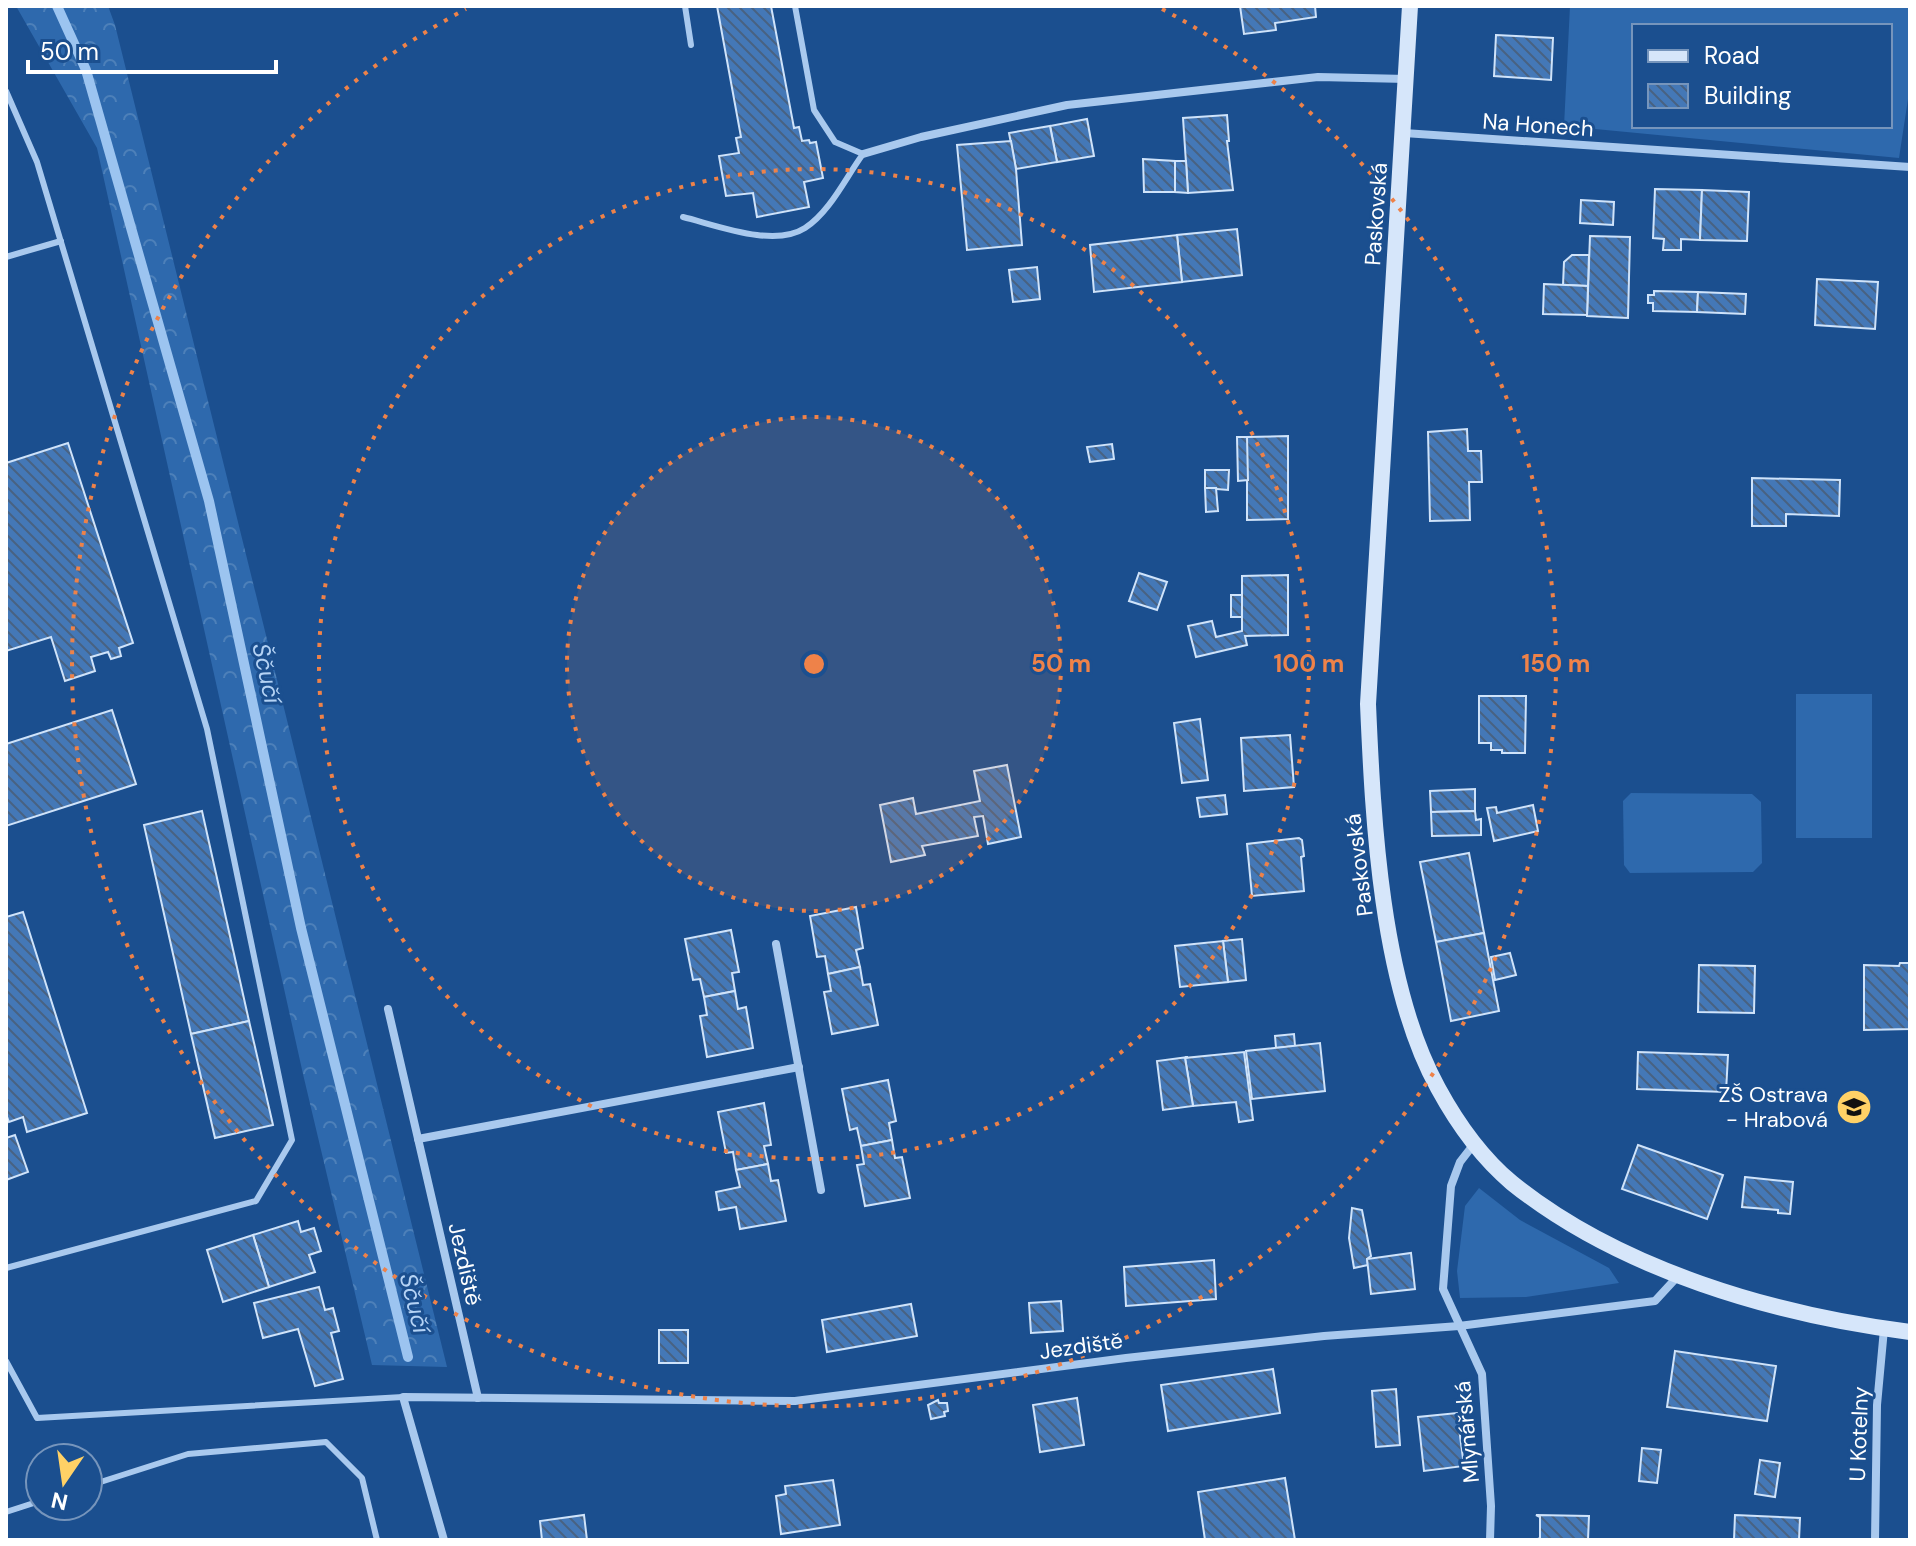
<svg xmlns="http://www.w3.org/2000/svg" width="1916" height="1546" font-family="'DM Sans',sans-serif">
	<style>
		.grass { fill: #2e69ad; fill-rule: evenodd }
		.forest { fill: url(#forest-crowns) }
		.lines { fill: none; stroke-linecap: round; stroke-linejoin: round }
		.stream { stroke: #9cc4f0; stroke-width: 10 }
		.building { fill: url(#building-back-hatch); stroke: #cfe3fa; stroke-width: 2 }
		.lane { stroke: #a9c9ee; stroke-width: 6 }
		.street { stroke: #a9c9ee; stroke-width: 8 }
		.secondary { stroke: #d6e6fa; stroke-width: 16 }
		.ring { fill: none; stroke: #ee8249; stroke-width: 4; stroke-dasharray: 4 8 }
		.labels { text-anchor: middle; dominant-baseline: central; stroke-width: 6; stroke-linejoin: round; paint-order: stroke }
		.street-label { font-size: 22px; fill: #fff; stroke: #1b4f8f }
		.poi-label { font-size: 22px; fill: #fff; stroke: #1b4f8f; text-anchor: end }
		.water-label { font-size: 24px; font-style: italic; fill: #b5d3f5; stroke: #1b4f8f }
		.centre { fill: #ee8249; stroke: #1b4f8f; stroke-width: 4 }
		.ring-label { font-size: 24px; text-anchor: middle; font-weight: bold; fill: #ee8249; stroke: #1b4f8f; stroke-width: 6; stroke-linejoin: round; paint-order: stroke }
	</style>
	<defs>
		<pattern id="forest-crowns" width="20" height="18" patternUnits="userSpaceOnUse" patternTransform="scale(2)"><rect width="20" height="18" fill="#2e69ad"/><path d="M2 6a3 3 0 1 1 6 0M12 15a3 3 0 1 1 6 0" fill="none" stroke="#4d80b9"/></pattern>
		<pattern id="building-back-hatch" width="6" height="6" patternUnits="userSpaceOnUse" patternTransform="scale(2)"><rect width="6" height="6" fill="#4478b7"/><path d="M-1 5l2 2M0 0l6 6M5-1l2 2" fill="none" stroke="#486282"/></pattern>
	</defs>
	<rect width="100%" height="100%" fill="#1b4f8f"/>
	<g class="grass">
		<path d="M1570 6H1910V86L1899 158 1564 126ZM1634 26H1890V126H1634Z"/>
		<rect x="1796" y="694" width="76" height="144"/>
		<path d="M1631 793 1752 794 1761 802 1762 863 1753 872 1630 873 1624 865 1623 801Z"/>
		<path d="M1479 1188 1520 1220 1609 1268 1619 1283 1526 1297 1460 1298 1457 1271 1465 1206Z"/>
	</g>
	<path class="forest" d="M16 6H108L115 25 447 1367 372 1365 303 1074 97 148Z"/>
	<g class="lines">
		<path class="stream" d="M57 6 86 70 209 501 301 928 408 1357"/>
	</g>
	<g class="building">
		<path d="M717 6H771L794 128 799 127 802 141 809 140 810 143 816 142 823 178 804 182 809 207 757 217 753 193 726 196 719 156 739 153 736 138 741 137Z"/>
		<path d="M1240 6H1315L1316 17 1275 23 1276 30 1244 34Z"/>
		<path d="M1496 35 1553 38 1551 80 1494 76Z"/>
		<path d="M1227 115 1229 141H1227L1233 190 1188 193 1183 118Z"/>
		<path d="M1087 119 1094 156 1057 162 1050 126Z"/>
		<path d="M1050 126 1057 162 1016 169 1009 133Z"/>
		<path d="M1011 141 1016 169 1022 245 967 250 957 145Z"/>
		<path d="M1143 159 1175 161V192H1144Z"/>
		<path d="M1175 161H1186L1188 193 1175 192Z"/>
		<path d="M1655 189 1702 190 1700 240 1681 239V250H1663L1664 239 1653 238Z"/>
		<path d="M1702 190 1749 192 1747 241 1700 240Z"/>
		<path d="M1581 200 1614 202 1613 225 1580 223Z"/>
		<path d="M1237 229 1242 275 1182 282 1177 235Z"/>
		<path d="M1177 235 1182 282 1094 292 1090 245Z"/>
		<path d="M1590 236 1630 237 1628 318 1587 316Z"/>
		<path d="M1572 255H1589L1588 286 1563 285 1564 262Z"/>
		<path d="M1037 267 1040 299 1013 302 1009 270Z"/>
		<path d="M1817 279 1878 282 1875 329 1815 325Z"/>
		<path d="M1544 284 1588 286 1587 315 1543 314Z"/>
		<path d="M1654 291 1698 292 1697 312 1653 311V303H1648V295H1654Z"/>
		<path d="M1698 292 1746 294 1745 314 1697 312Z"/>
		<path d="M1467 429 1468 451H1481L1482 482H1469L1470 520 1430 521 1428 432Z"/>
		<path d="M1288 436V519L1247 520V437Z"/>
		<path d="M1237 437H1247L1248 480 1238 481Z"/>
		<path d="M68 443 133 643 119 648 121 656 111 659 108 652 91 657 95 671 65 681 51 637 6 651V463Z"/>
		<path d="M1112 444 1114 459 1090 462 1087 447Z"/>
		<path d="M1205 470H1229L1228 490 1205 488Z"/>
		<path d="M1752 478 1840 480 1839 516 1786 514V526H1752Z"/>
		<path d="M1205 488H1216L1218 511 1206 512Z"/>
		<path d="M1139 573 1167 582 1157 610 1129 601Z"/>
		<path d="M1288 575V635L1245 636 1247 645 1196 657 1188 626 1212 621 1216 637 1242 631V576Z"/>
		<rect x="1231" y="595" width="11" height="22"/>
		<path d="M1479 696H1526L1525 753H1502V750H1491V743H1479Z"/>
		<path d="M112 710 136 784 6 826V744Z"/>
		<path d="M1200 719 1208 780 1182 783 1174 723Z"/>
		<path d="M1290 735 1294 787 1244 791 1241 738Z"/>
		<path d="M1007 765 1021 837 988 844 983 816 974 817 978 836 922 846 925 855 891 862 880 805 913 798 916 814 980 801 974 771Z"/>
		<path d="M1475 789V811L1431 812 1430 791Z"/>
		<path d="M1225 795 1227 814 1200 817 1197 798Z"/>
		<path d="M1533 805 1538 831 1494 841 1487 808 1496 807 1497 813Z"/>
		<path d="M202 811 249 1021 191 1034 144 825Z"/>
		<path d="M1475 811 1476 820 1481 819V835L1432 836 1431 812Z"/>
		<path d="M1299 838 1302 840 1304 856 1301 857 1304 891 1252 896 1247 844Z"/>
		<path d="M1469 853 1484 933 1436 942 1420 862Z"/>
		<path d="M856 907 863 948 856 950 860 967 828 974 825 956 817 957 810 916Z"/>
		<path d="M23 912 87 1113 27 1132 23 1117 9 1122 6 1114V917Z"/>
		<path d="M731 930 739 972 732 973 735 991 704 997 700 979 693 980 685 939Z"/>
		<path d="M1484 933 1499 1011 1451 1021 1436 942Z"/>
		<path d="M1242 939 1246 980 1228 982 1223 941Z"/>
		<path d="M1223 941 1228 982 1180 987 1175 946Z"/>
		<path d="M1510 953 1516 975 1495 980 1491 957Z"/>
		<path d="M1900 963H1910V1029L1864 1030V965L1899 966Z"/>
		<path d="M1699 965 1755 966 1754 1013 1698 1012Z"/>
		<path d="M860 967 863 985 870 984 878 1025 832 1034 824 992 831 991 828 974Z"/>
		<path d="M735 991 738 1009 746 1007 753 1048 707 1057 700 1016 707 1015 704 997Z"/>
		<path d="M249 1021 273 1125 215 1138 191 1034Z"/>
		<path d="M1294 1034 1295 1046 1276 1048 1275 1036Z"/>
		<path d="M1320 1043 1325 1091 1252 1099 1246 1051Z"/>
		<path d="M1244 1052 1253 1120 1239 1122 1236 1102 1193 1106 1185 1058Z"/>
		<path d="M1638 1052 1728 1055 1726 1092 1637 1089Z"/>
		<path d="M1188 1057 1185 1058 1193 1106 1163 1110 1157 1061Z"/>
		<path d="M888 1080 896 1121 889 1123 892 1140 861 1146 857 1128 850 1130 842 1089Z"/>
		<path d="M764 1103 771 1145 764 1146 768 1164 736 1170 733 1152 726 1153 718 1112Z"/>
		<path d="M15 1135 28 1172 6 1180V1138Z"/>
		<path d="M892 1140 895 1158 902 1157 910 1198 865 1206 857 1165 864 1164 861 1146Z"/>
		<path d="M1638 1145 1723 1175 1707 1219 1622 1189Z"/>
		<path d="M768 1164 771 1181 778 1180 786 1221 740 1229 736 1207 719 1210 716 1192 740 1187 736 1170Z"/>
		<path d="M1745 1177 1793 1182 1790 1214 1778 1213V1210L1742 1207Z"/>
		<path d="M1352 1208 1362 1210 1371 1256 1367 1259 1368 1265 1354 1268 1349 1238Z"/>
		<path d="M298 1221 301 1232 314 1228 321 1251 309 1255 315 1272 269 1287 253 1235Z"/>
		<path d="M253 1235 269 1287 223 1302 207 1250Z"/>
		<path d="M1411 1253 1415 1289 1371 1294 1367 1259Z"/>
		<path d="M1214 1260 1216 1299 1126 1306 1124 1267Z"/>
		<path d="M319 1287 325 1310 333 1308 339 1331 331 1333 343 1379 315 1386 298 1329 263 1338 254 1303Z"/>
		<path d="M1061 1301 1063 1331 1031 1333 1029 1303Z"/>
		<path d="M911 1304 917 1336 827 1352 822 1320Z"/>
		<rect x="659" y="1330" width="29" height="33"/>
		<path d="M1675 1351 1776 1366 1767 1421 1667 1407Z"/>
		<path d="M1273 1369 1280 1413 1168 1431 1161 1385Z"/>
		<path d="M1396 1389 1400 1445 1376 1447 1372 1391Z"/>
		<path d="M1077 1398 1084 1445 1040 1452 1033 1405Z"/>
		<path d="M938 1400 939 1403H947L948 1411 944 1412 945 1416 931 1419 928 1405Z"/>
		<path d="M1457 1413 1464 1466 1424 1471 1418 1417Z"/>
		<path d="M1642 1448 1661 1450 1657 1483 1639 1481Z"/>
		<path d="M1760 1460 1780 1463 1775 1497 1755 1494Z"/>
		<path d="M1285 1478 1295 1540H1205L1198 1492Z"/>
		<path d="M833 1480 840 1525 781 1534 776 1496 786 1494 785 1486Z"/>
		<path d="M584 1515 587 1540H542L540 1521Z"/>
		<path d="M1536 1515 1589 1516 1588 1540H1536L1540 1538V1517Z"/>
		<path d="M1735 1515 1800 1518 1799 1540H1734Z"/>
	</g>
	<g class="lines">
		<g class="lane">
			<path d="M685 6 691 45"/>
			<path d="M6 91 37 162 207 729 292 1140 256 1201 6 1268"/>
			<path d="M683 217C716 225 774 248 805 228 830 212 846 177 863 154L835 142 814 110 795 6"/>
			<path d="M6 257 61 241"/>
			<path d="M6 1361 37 1418 403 1397"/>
			<path d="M88 1486 188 1454 326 1442 362 1478 377 1540"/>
			<path d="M6 1512 40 1501"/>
		</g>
		<g class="street">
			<path d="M1404 133 1910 167"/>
			<path d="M863 154 921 137 1067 105 1318 77 1407 79"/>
			<path d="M776 944 821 1190"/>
			<path d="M388 1009 478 1398"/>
			<path d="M418 1139 799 1067"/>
			<path d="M1474 1144 1460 1162 1451 1186 1443 1289 1482 1374 1491 1506 1490 1540"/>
			<path d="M444 1540 403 1397 795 1401 1126 1358 1324 1336 1459 1326 1655 1301 1678 1276"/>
			<path d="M1875 1540 1877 1405 1884 1329"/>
		</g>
		<path class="secondary" d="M1410 6 1368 704C1373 821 1381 985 1438 1088 1457 1123 1481 1157 1512 1183 1620 1270 1775 1315 1910 1332"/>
	</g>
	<circle cx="814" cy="664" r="247" fill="#ee8249" fill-opacity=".12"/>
	<g class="ring">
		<circle cx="814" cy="664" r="247"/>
		<circle cx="814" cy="664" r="495"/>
		<path d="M1162 9A742 742 0 1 1 466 9"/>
	</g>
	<defs>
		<symbol id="school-disc" viewBox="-11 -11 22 22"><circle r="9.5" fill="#ffd166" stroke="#1b4f8f"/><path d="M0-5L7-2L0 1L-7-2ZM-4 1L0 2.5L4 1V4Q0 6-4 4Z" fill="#111"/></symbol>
	</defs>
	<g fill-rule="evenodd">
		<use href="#school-disc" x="1834" y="1087" width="40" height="40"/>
	</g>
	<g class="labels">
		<g class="street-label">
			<text transform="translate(1538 125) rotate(4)">Na Honech</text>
			<text transform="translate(1376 214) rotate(-86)">Paskovská</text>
			<text transform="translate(1359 865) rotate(-97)">Paskovská</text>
			<text transform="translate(465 1264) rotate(77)">Jezdiště</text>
			<text transform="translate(1081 1346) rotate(-8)">Jezdiště</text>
			<text transform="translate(1467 1432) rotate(-95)">Mlynářská</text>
			<text transform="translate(1859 1434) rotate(-88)">U Kotelny</text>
		</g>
		<g class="poi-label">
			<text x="1828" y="1094">ZŠ Ostrava<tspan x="1828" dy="25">- Hrabová</tspan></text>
		</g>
		<g class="water-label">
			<text transform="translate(267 673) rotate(78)">Ščučí</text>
			<text transform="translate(415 1303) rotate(76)">Ščučí</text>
		</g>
	</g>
	<circle cx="814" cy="664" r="12" class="centre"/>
	<g class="ring-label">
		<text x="1061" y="672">50 m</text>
		<text x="1309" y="672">100 m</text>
		<text x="1556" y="672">150 m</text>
	</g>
	<rect width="1916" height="1546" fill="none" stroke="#ffffff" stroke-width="16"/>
	<rect x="1632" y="24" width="260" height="104" fill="#1b4f8f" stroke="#7695bc" stroke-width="2"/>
	<rect x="1648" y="50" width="40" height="12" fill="#d6e6fa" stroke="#7695bc" stroke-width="2"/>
	<text x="1704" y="64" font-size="24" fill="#ffffff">Road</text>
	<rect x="1648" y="84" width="40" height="24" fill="url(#building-back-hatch)" stroke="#7695bc" stroke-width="2"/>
	<text x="1704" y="104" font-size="24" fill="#ffffff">Building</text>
	<g transform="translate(64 1482) rotate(193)"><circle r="38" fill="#1b4f8f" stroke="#7695bc" stroke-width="2"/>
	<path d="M0-6L14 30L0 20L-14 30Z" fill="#ffd166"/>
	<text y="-12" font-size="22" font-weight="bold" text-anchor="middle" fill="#ffffff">N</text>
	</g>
	<path d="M28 60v12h248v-12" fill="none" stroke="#ffffff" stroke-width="4"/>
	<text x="40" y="60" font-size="24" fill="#ffffff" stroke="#1b4f8f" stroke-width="6" paint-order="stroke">50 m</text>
</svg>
